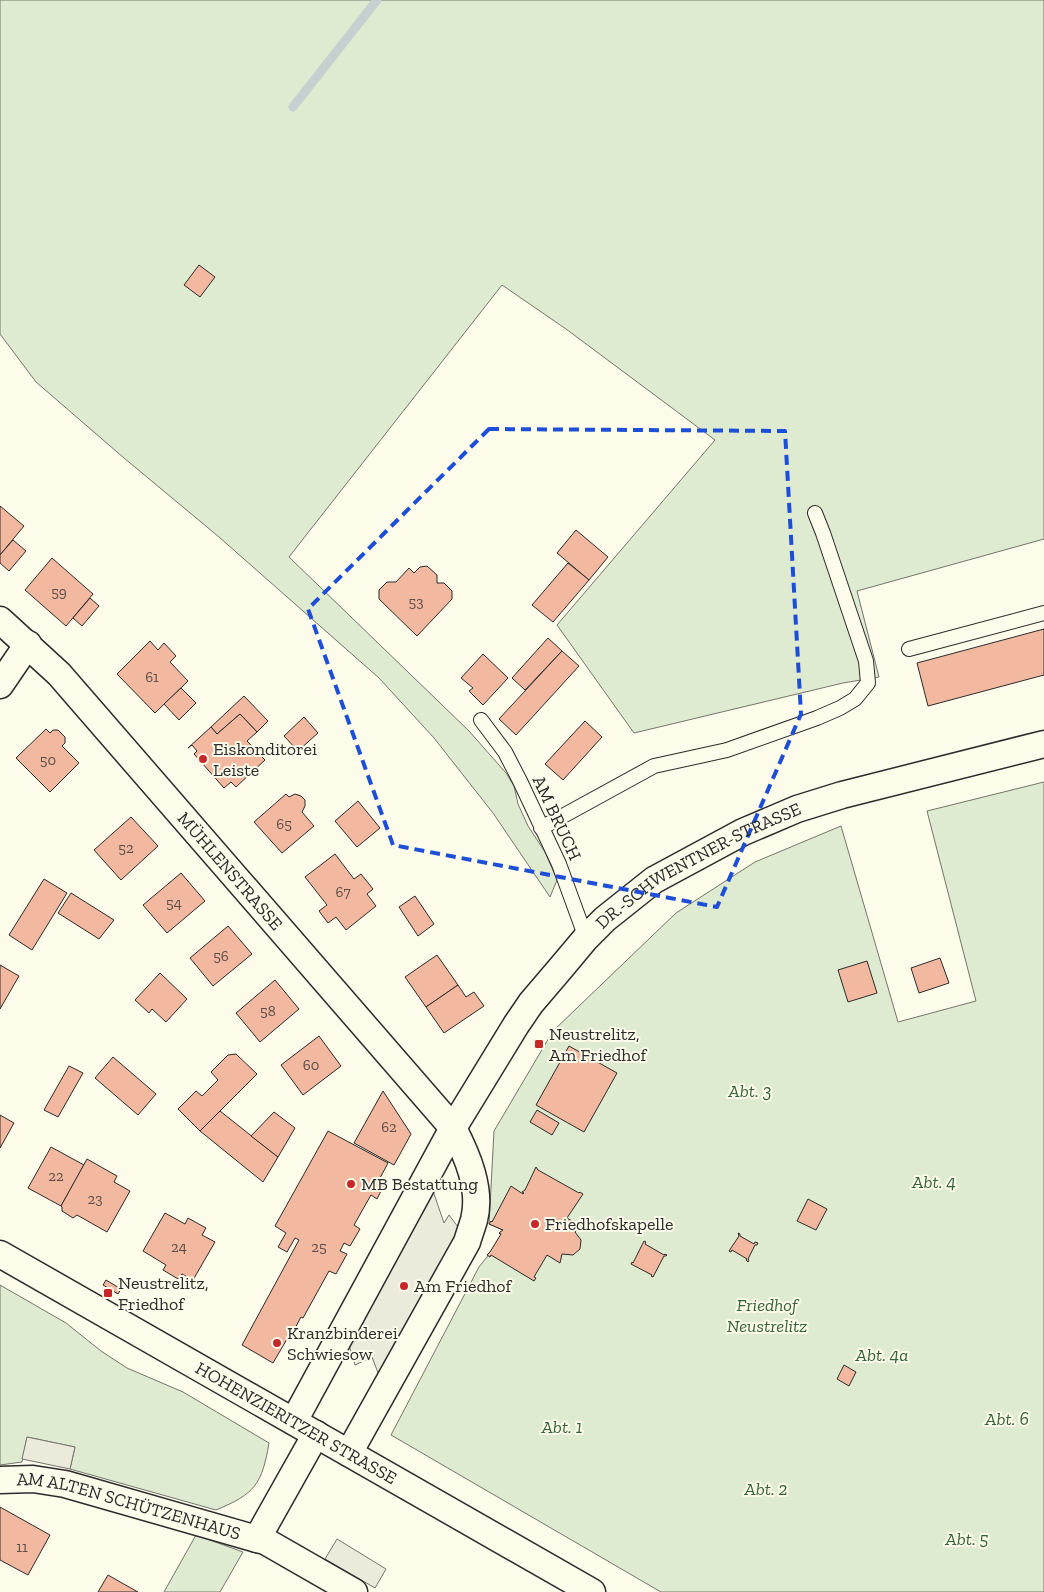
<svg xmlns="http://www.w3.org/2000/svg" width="1044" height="1592" font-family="'Zilla Slab',serif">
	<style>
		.green { fill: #deebd1; stroke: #74746e }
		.parking { fill: #eceadb; stroke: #74746e }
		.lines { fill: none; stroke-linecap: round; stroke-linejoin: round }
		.stream { stroke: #c7d0d0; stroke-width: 9 }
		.building { fill: #f2b8a0; stroke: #2b2b2b }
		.lane-casing { stroke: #2b2b2b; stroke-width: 16 }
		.street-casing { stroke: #2b2b2b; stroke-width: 29 }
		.lane { stroke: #fdfbea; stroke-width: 14 }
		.street { stroke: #fdfbea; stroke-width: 26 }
		.marked { fill: none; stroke: #1d4ed8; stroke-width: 4; stroke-dasharray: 10 6; stroke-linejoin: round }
		.poi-dot { fill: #c62828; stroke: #fdfbea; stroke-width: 2 }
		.labels { text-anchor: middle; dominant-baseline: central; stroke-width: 4; stroke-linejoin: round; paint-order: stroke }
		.number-label { font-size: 15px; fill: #5d4e48 }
		.poi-label { font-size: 18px; fill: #2b2b2b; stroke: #fdfbea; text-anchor: start }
		.street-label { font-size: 18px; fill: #2b2b2b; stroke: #fdfbea }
		.park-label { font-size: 18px; font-style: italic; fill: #34623c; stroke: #fdfbea }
	</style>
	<rect width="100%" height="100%" fill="#fdfbea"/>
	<g class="green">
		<path d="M0 0H1044V539L857 591 879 677 843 683 634 733 557 625 715 440 566 329 502 285 289 557 469 731 506 773 514 786 518 804 528 826 545 852 557 880 550 897 493 813 434 738 379 678 219 537 124 458 36 382 0 334Z"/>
		<path d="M1044 782V1592H661L391 1435 479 1267 491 1252 501 1235 499 1233 503 1230 489 1224 494 1131 553 1031 676 913 755 862 841 826 898 1022 976 1001 927 811Z"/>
		<path d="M0 1285 66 1323 101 1351 127 1368 183 1392 269 1443C262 1484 255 1494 216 1510L70 1469 75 1447 27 1437 22 1462 0 1465Z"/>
		<path d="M196 1535 243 1552 220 1592H164Z"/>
	</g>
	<g class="parking">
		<path d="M432 1188 444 1223 449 1215 461 1231 380 1378 372 1357 355 1365 348 1342Z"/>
		<path d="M27 1437 75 1447 70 1469 22 1459Z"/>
		<path d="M337 1539 386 1569 375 1588 325 1559Z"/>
	</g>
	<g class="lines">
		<path class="stream" d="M293 107 377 0"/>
	</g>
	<g class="building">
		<path d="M199 265 215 277 200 297 184 285Z"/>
		<path d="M0 506 24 526 0 555Z"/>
		<path d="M576 530 608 557 589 580 557 553Z"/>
		<path d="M13 540 26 551 9 571 0 563V555Z"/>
		<path d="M52 558 93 594 66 626 25 590Z"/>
		<path d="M568 563 589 580 553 622 532 605Z"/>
		<path d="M427 566 437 575V583H444L452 591V599L417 636 379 599V590L387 582H396L409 568 414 573 420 567Z"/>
		<path d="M90 598 99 606 82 626 73 618Z"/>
		<path d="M1044 629V675L928 706 917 663Z"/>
		<path d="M548 638 562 651 525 690 512 678Z"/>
		<path d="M150 641 158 650 164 643 176 656 170 662 188 681 155 713 117 674Z"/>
		<path d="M562 651 579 666 516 735 499 719Z"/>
		<path d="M483 654 508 678 483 705 469 691 473 688 461 678Z"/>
		<path d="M181 688 196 703 179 720 164 704Z"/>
		<path d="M244 696 268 721 257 732 240 714 217 734 211 727Z"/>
		<path d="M240 714 257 732 247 741 265 760 236 787 231 782 224 788 194 754 197 751 192 745 188 748 211 727 217 734Z"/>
		<path d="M304 717 318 733 298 751 284 736Z"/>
		<path d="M585 721 602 737 563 780 545 764Z"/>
		<path d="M46 729 50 733 53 730H58L65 737V743L62 746 79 763 50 792 16 758Z"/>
		<path d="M286 794 289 797 295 794 301 796 305 800V806L302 812 314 826 282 853 254 822Z"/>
		<path d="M358 801 380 828 357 847 335 821Z"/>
		<path d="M131 817 158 846 121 880 94 850Z"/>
		<path d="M335 854 354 879 361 874 373 889 367 894 376 906 346 930 336 917 328 923 319 911 327 905 305 877Z"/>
		<path d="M181 873 205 901 167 933 143 905Z"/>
		<path d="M44 879 67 893 32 950 9 935Z"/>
		<path d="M71 893 114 920 99 939 58 913Z"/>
		<path d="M415 896 434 924 418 936 399 907Z"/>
		<path d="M228 926 252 954 213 986 190 958Z"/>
		<path d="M437 955 458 985 426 1007 405 977Z"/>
		<path d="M940 958 949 983 919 993 911 968Z"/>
		<path d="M867 961 877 993 848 1002 838 970Z"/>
		<path d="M0 965 19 976 0 1009Z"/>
		<path d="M160 973 187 999 166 1022 152 1009 149 1013 135 1000Z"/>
		<path d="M275 980 299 1009 260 1042 236 1013Z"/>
		<path d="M458 985 466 997 474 992 484 1006 444 1033 426 1007Z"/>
		<path d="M319 1036 341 1066 303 1095 281 1065Z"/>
		<path d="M569 1046 617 1073 584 1132 536 1105Z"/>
		<path d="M236 1054 257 1074 200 1131 178 1109 196 1091 202 1096 218 1080 211 1072 228 1055Z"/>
		<path d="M113 1057 156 1094 138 1115 95 1078Z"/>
		<path d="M69 1066 83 1073 58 1117 44 1110Z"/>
		<path d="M383 1091 411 1134 394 1165 354 1143Z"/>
		<path d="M537 1110 559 1123 552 1135 530 1122Z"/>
		<path d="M220 1111 278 1157 263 1182 200 1131Z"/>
		<path d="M274 1112 295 1128 278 1157 251 1136Z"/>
		<path d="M0 1115 14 1123 0 1148Z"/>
		<path d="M328 1131 388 1163 380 1178 386 1181 377 1199 371 1195 354 1225 360 1229 350 1246 344 1243 340 1251 347 1254 336 1274 329 1271 303 1318 301 1317 292 1334H290L273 1363 242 1345 299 1240 295 1238 287 1252 278 1247 286 1233 275 1226Z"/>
		<path d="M51 1147 84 1165 61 1206 28 1188Z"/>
		<path d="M87 1159 117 1176 114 1182 130 1191 107 1232 77 1215 73 1218 62 1211V1207L61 1206Z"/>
		<path d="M536 1167 538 1170 579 1193 580 1192 583 1194 567 1218 577 1224V1222L581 1224 575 1232 581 1240 580 1249 573 1255 562 1254 560 1263 547 1255 534 1277 536 1278 534 1281 491 1255 490 1257 487 1255 490 1252 501 1234 499 1233 503 1230 489 1224 491 1221 492 1222 511 1186 523 1194 524 1193 522 1192 525 1190Z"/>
		<path d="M808 1199 827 1209 816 1230 797 1221Z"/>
		<path d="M165 1213 185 1224 188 1218 206 1228 202 1235 215 1242 193 1280 182 1274 178 1279 163 1270 166 1265 143 1251Z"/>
		<path d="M738 1233 740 1234V1236L754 1244 755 1242 758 1243 757 1245H755L748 1259 749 1260 748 1262 746 1260 747 1259 732 1250 731 1252 729 1251 739 1236Z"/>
		<path d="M644 1241 646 1242 645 1244 664 1255 665 1254 667 1255 666 1256H664L653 1277 651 1276 652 1275 631 1264 632 1262 633 1263Z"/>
		<path d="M106 1280 121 1289 118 1294 103 1285Z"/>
		<path d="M844 1365 856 1372 849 1386 837 1379Z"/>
		<path d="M0 1507 50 1535 28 1575 0 1560Z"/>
		<path d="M108 1575 122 1583 138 1592H98Z"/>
	</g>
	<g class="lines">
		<defs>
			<g id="lane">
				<path d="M909 649 1044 613"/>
				<path d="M481 720 505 752 520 781 559 864 586 938"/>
				<path d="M541 828 654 766 727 750 817 718 840 708 855 699 868 683 866 661 823 533 815 513"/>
			</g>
			<g id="street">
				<path id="s1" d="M0 620 59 674 453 1128C467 1155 482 1189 474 1220 472 1227 469 1235 467 1242L349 1453"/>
				<path d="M0 685 28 644"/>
				<path id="s2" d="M0 1254 592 1592"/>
				<path id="s3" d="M294 1421 453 1128 516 1025 531 1003 560 969 586 938 605 919 654 880 743 832 797 809 842 795 1044 744"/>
				<path id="s4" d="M0 1480 33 1479 65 1484 257 1539 316 1434"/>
				<path d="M257 1539 265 1541 354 1592"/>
			</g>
		</defs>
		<use href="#lane" class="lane-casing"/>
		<use href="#street" class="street-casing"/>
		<use href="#lane" class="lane"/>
		<use href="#street" class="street"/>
	</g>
	<path class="marked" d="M489 429 785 431 801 714 717 907 393 845 308 609Z"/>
	<g class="poi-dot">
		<circle cx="203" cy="759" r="5"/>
		<rect x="534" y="1039" width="10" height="10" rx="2.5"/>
		<circle cx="351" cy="1184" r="5"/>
		<circle cx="535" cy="1224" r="5"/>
		<circle cx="404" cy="1286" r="5"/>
		<rect x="103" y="1288" width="10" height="10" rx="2.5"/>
		<circle cx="277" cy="1343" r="5"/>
	</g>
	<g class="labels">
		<g class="number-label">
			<text x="59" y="592">59</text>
			<text x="416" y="602">53</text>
			<text x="152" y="677">61</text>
			<text x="48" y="760">50</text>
			<text x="284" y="824">65</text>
			<text x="126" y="848">52</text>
			<text x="343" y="892">67</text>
			<text x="174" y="903">54</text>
			<text x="221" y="956">56</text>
			<text x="268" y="1011">58</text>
			<text x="311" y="1065">60</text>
			<text x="389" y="1127">62</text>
			<text x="56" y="1176">22</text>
			<text x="95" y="1199">23</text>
			<text x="179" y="1247">24</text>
			<text x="319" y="1247">25</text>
			<text x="22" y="1547">11</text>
		</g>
		<g class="poi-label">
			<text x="213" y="749">Eiskonditorei<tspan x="213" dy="21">Leiste</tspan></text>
			<text x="549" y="1034">Neustrelitz,<tspan x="549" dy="21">Am Friedhof</tspan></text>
			<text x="361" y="1184">MB Bestattung</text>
			<text x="545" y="1224">Friedhofskapelle</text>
			<text x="118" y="1283">Neustrelitz,<tspan x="118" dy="21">Friedhof</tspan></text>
			<text x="414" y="1286">Am Friedhof</text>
			<text x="287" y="1333">Kranzbinderei<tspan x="287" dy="21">Schwiesow</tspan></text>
		</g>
		<g class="street-label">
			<text transform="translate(557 818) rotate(65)">AM BRUCH</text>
			<text stroke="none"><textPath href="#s3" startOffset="701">DR.-SCHWENTNER-STRASSE</textPath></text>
			<text stroke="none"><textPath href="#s1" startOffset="341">MÜHLENSTRASSE</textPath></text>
			<text stroke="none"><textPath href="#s2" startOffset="341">HOHENZIERITZER STRASSE</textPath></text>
			<text stroke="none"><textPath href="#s4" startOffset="132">AM ALTEN SCHÜTZENHAUS</textPath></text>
		</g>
		<g class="park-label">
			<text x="750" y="1091">Abt. 3</text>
			<text x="934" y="1182">Abt. 4</text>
			<text x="767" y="1305">Friedhof<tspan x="767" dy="21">Neustrelitz</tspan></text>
			<text x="882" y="1355">Abt. 4a</text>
			<text x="1007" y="1419">Abt. 6</text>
			<text x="562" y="1427">Abt. 1</text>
			<text x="766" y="1489">Abt. 2</text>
			<text x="967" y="1539">Abt. 5</text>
		</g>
	</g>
</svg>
